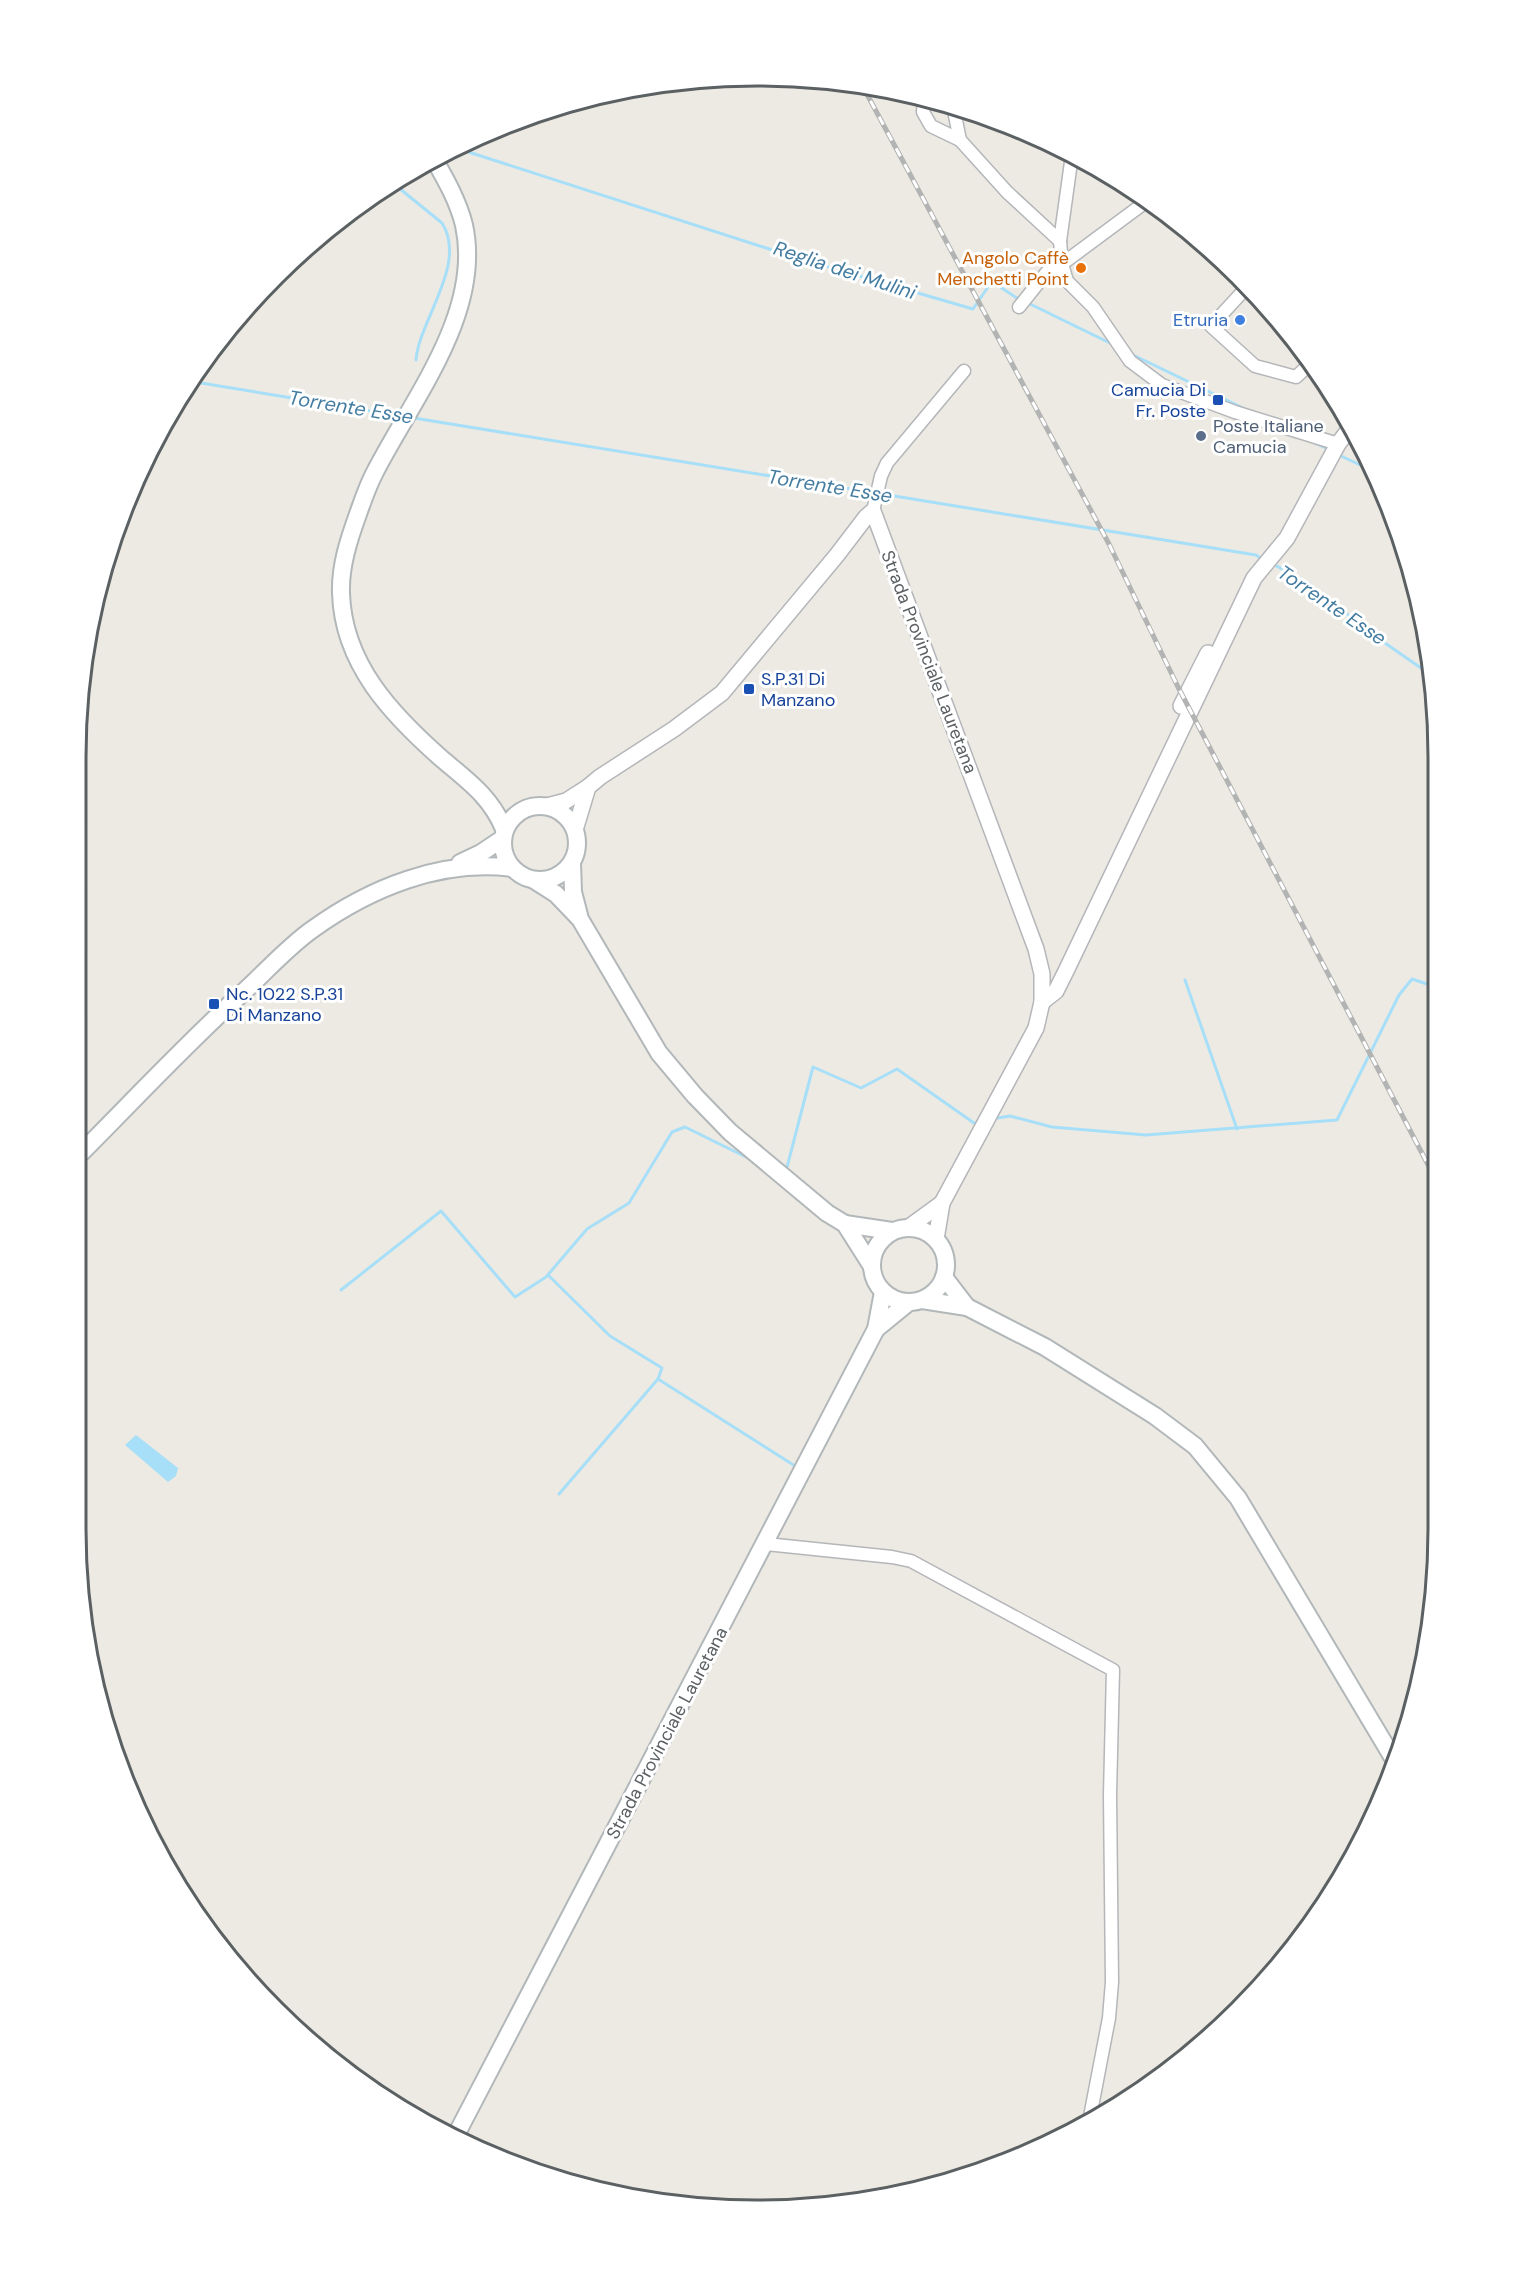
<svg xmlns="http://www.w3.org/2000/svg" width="1514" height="2285" font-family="'DM Sans',sans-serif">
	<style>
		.water { fill: #a7dff9 }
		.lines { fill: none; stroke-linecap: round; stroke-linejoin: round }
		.stream { stroke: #a7dff9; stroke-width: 3 }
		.minor-casing { stroke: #b4b6ba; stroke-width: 15 }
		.tertiary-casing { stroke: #b4b6ba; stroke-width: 18 }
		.secondary-casing { stroke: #b2b7ba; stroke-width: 20 }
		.minor { stroke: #fff; stroke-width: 12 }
		.tertiary { stroke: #fff; stroke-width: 15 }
		.secondary { stroke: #fff; stroke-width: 16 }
		.rail-casing { stroke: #b2b3b3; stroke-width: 5 }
		.rail { stroke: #fff; stroke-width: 3; stroke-dasharray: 9; stroke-linecap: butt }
		.food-dot { fill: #e8710a; stroke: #fff; stroke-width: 2 }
		.shop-dot { fill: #3f7fe0; stroke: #fff; stroke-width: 2 }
		.transit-dot { fill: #1a4fb4; stroke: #fff; stroke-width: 2 }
		.service-dot { fill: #5c6f8a; stroke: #fff; stroke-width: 2 }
		.labels { text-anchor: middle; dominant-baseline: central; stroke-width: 6; stroke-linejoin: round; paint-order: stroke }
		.food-label { font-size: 18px; fill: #c56008; stroke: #fff; text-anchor: end }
		.shop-label { font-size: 18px; fill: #366cbe; stroke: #fff; text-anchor: end }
		.transit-label { font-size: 18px; fill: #164399; stroke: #fff; text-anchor: start }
		.service-label { font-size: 18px; fill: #4e5e75; stroke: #fff; text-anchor: start }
		.street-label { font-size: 18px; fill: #5b6063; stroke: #fff }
		.water-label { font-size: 20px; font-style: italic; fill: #437ca1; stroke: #fff }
		.rim { fill: none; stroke: #5b6063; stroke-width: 3 }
	</style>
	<rect width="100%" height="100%" fill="#edeae3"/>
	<path class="water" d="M136 1435 178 1468 176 1476 168 1482 125 1445Z"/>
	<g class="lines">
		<g class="stream">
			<path d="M453 147 794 257 973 309 988 287 994 283 1020 300"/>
			<path d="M394 184 442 223C468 264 419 320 416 360"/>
			<path d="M1026 302 1114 345"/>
			<path d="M1131 354 1247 410"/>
			<path d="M195 382 401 416"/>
			<path d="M414 418 875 493"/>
			<path d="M1315 443 1330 450"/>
			<path d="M1339 455 1375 472"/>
			<path d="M882 494 1256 555 1262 559"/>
			<path d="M1271 563 1308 583 1372 634 1431 675"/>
			<path d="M1185 980 1237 1129"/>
			<path d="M992 1119 1010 1116 1052 1127 1146 1135 1337 1120 1399 995 1412 979 1436 987"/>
			<path d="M785 1171H786L813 1067 861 1088 897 1069 974 1123 980 1122"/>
			<path d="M548 1275 610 1336 662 1368 658 1379 559 1494"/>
			<path d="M341 1290 441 1211 515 1297 546 1277 587 1229 629 1203 672 1132 685 1127 748 1158"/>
			<path d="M658 1379 795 1466"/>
		</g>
		<defs>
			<g id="minor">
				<path d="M926 100H924L923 112 931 126 960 140 1007 192 1060 241"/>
				<path d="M953 106 960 140"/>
				<path d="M1072 155 1060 241 1062 264 1067 281 1093 307 1130 361 1162 385 1235 412 1338 444"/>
				<path d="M1247 287 1211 326 1255 366 1296 377 1311 363"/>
				<path d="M1019 307 1047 272 1062 264 1147 201"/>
				<path d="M873 511 881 476 887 463 964 371"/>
				<path d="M766 1544 892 1557 911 1561 1113 1670 1110 1795 1112 1982 1109 2018 1089 2122"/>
			</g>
			<g id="tertiary">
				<path d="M1181 706 1208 653"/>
				<path d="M547 806 566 801 588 787 600 777 674 729 722 693 837 555 866 517 873 511 1036 949 1042 974V1002L1036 1028 942 1203 936 1239"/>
				<path d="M575 830 588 787"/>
				<path d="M1042 1002 1056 991 1066 971 1254 578 1287 538 1338 444 1351 427"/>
				<path d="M909 1227 942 1203"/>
			</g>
			<g id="secondary">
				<path d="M434 159C446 180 458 201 464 225 483 312 413 398 375 472 368 485 363 500 358 514 349 539 340 566 341 593 343 664 392 715 442 759 468 781 491 797 504 829"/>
				<circle cx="540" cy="843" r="37"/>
				<path d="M460 863 481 853 502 839"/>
				<path d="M572 863 573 892 579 915"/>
				<path d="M534 880 556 894 580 919 659 1053 695 1096 730 1132 827 1213 845 1224 871 1265"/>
				<path d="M81 1153C133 1101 184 1046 239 996 263 975 287 947 313 929 370 888 441 859 512 868"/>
				<path d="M845 1224 892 1231"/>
				<circle cx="909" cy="1265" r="37"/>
				<path d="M944 1277 967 1307"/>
				<path d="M922 1300 967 1307 1045 1347 1155 1416 1195 1446 1238 1498 1396 1763"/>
				<path d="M876 1329 909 1302"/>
				<path d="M456 2135 876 1329 883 1292"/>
			</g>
		</defs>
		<use href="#minor" class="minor-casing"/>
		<use href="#tertiary" class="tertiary-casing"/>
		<use href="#secondary" class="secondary-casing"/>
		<use href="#minor" class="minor"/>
		<use href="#tertiary" class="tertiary"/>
		<use href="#secondary" class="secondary"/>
		<defs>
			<path id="rail" d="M862 85 1109 544 1178 687 1435 1178"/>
		</defs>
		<use href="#rail" class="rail-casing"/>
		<use href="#rail" class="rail"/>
	</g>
	<circle class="food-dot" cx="1081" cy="268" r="6"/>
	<circle class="shop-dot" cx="1240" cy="320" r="6"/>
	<g class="transit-dot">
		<rect x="1212" y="394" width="12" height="12" rx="3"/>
		<rect x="743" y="683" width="12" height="12" rx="3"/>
		<rect x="208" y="998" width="12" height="12" rx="3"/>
	</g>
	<circle class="service-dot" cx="1201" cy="436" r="6"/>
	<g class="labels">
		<g class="food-label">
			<text x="1069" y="258">Angolo Caffè<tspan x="1069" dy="21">Menchetti Point</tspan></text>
		</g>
		<g class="shop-label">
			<text x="1228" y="320">Etruria</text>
		</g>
		<g class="transit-label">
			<text x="1206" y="390" text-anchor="end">Camucia Di<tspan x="1206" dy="21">Fr. Poste</tspan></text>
			<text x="761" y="679">S.P.31 Di<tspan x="761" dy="21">Manzano</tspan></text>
			<text x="226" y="994">Nc. 1022 S.P.31<tspan x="226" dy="21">Di Manzano</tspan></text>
		</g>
		<g class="service-label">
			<text x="1213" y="426">Poste Italiane<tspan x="1213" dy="21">Camucia</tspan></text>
		</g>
		<g class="street-label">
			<text transform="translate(929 662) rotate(69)">Strada Provinciale Lauretana</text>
			<text transform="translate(667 1733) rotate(-62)">Strada Provinciale Lauretana</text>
		</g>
		<g class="water-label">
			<text transform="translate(845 270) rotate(18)">Reglia dei Mulini</text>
			<text transform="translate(351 407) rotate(9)">Torrente Esse</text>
			<text transform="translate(830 486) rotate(9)">Torrente Esse</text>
			<text transform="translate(1332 605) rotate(34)">Torrente Esse</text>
		</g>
	</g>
	<path d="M0 0H1514V2285H0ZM757 86H757A671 671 0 0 1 1428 757V1529A671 671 0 0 1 757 2200H757A671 671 0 0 1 86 1529V757A671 671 0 0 1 757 86Z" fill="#fff" fill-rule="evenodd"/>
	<path class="rim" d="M757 86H757A671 671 0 0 1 1428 757V1529A671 671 0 0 1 757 2200H757A671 671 0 0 1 86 1529V757A671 671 0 0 1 757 86Z"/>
</svg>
